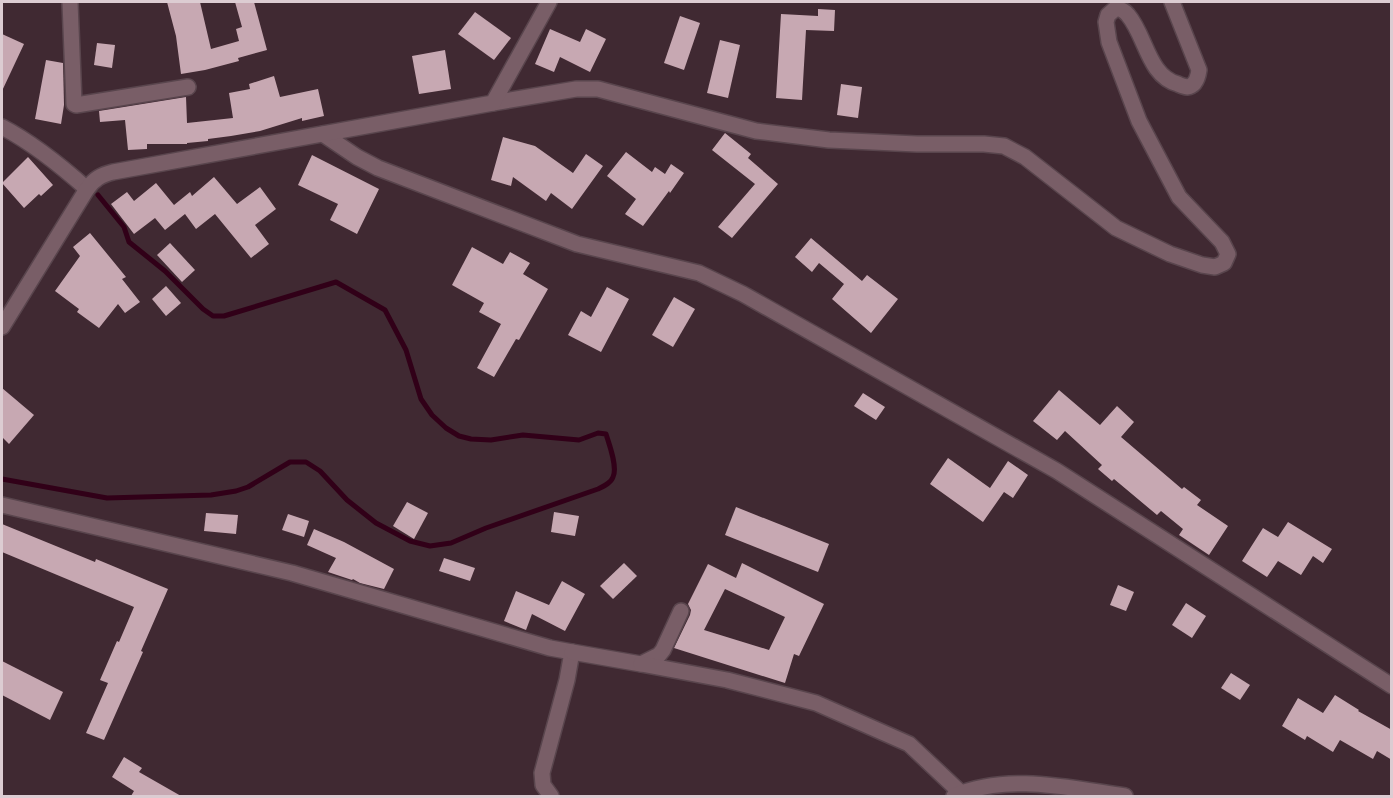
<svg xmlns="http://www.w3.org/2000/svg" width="1393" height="798" font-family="'Archivo Narrow',sans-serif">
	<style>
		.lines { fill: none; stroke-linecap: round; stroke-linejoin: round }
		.stream { stroke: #310018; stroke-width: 5 }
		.building { fill: #c7a8b2; fill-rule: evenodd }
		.minor-casing { stroke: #59454d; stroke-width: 18 }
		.minor { stroke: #795e67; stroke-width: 15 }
	</style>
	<rect width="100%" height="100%" fill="#402932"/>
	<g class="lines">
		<path class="stream" d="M2 479 107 498 211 495 236 491 248 487 290 462H306L320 471 347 500 376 523 410 541 430 546 451 543 486 528 598 489C604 486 611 483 613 477 618 467 609 444 606 434L598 433 579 440 523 435 491 440 471 439 459 436 446 428 432 415 421 399 406 350 385 310 336 282 224 316H213L203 309 165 271 129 242 124 227 98 195"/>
	</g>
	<g class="building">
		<path d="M167 2H200L211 49 239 41 236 29 242 27 235 2H254L267 50 238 58 239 61 205 70 181 74 176 36Z"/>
		<path d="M818 9 835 10 834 31 806 30 802 100 776 98 781 14 818 16Z"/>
		<path d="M475 12 511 38 494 60 458 34Z"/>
		<path d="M680 16 700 23 684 70 664 63Z"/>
		<path d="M550 29 580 42 586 29 606 39 590 72 560 57 554 72 535 64Z"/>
		<path d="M2 34 24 44 2 91Z"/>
		<path d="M720 40 740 45 728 98 707 93Z"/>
		<path d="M97 43 115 45 112 68 94 65Z"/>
		<path d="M445 50 451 89 419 94 412 56Z"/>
		<path d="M46 60 63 63 64 105 61 124 35 119Z"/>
		<path d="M274 76 280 97 318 89 324 116 302 121V118L260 131 231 136 208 139V141L187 143V144H147V149L128 150 125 120 100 122 99 111 186 97 187 123 233 118 229 93 250 89 249 84Z"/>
		<path d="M841 84 862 87 858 118 837 115Z"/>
		<path d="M725 133 751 154 748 158 778 184 732 238 718 227 755 184 712 150Z"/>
		<path d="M503 137 535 146 573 173 586 154 603 166 572 209 551 193 546 201 513 177 511 186 491 180Z"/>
		<path d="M626 152 652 172 655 167 665 174 671 164 684 173 670 193 669 191 643 226 625 214 636 199 607 176Z"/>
		<path d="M312 155 379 189 357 234 330 220 338 204 298 185Z"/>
		<path d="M28 157 53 185 41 196 39 194 24 208 2 183Z"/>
		<path d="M214 177 237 204 260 187 276 209 255 225 269 244 251 258 215 214 196 229 185 214 165 230 155 218 134 234 111 204 127 192 134 201 156 183 174 205 190 192 192 196Z"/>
		<path d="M90 233 126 277 122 279 140 302 125 313 118 304 99 328 77 312 79 309 55 291 80 256 73 247Z"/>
		<path d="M811 238 862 281 867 275 898 299 871 333 832 299 844 284 819 263 812 272 795 257Z"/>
		<path d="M170 243 195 270 182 282 157 255Z"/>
		<path d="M472 247 503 264 510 252 530 263 523 274 548 289 519 340 516 339 494 377 477 368 501 324 479 312 484 303 452 285Z"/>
		<path d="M166 286 181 303 166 316 152 299Z"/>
		<path d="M607 287 629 299 601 352 568 335 581 311 591 317Z"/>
		<path d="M674 297 695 309 673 347 652 335Z"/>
		<path d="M2 388 34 415 9 444 2 437Z"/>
		<path d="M1059 390 1100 425 1117 406 1134 422 1121 437 1182 489 1184 487 1201 500 1197 505 1228 526 1209 555 1179 535 1183 529 1161 511 1157 515 1114 479 1112 481 1098 469 1102 465 1065 431 1057 440 1033 421Z"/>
		<path d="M863 393 885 407 876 420 854 406Z"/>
		<path d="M948 458 990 488 1008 461 1028 475 1013 498 1004 492 983 522 930 484Z"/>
		<path d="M407 502 428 513 414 539 393 526Z"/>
		<path d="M736 507 829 544 818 572 725 535Z"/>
		<path d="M554 512 579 516 575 536 551 532Z"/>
		<path d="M206 513 238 515 236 534 204 531Z"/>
		<path d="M288 514 309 521 304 537 282 530Z"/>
		<path d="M1288 522 1332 549 1323 563 1313 556 1301 575 1278 561 1267 577 1242 561 1263 528 1278 537Z"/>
		<path d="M2 524 95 562 96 559 168 589 141 651 143 652 104 740 86 733 108 683 100 680 117 641 119 642 134 607 2 552Z"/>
		<path d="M314 529 344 542 394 569 384 589 360 583 353 579 352 580 328 572 336 558 307 545Z"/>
		<path d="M444 558 475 568 470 581 439 571Z"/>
		<path d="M624 563 637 576 613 599 600 586Z"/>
		<path d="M742 563 824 604 799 656 794 654 785 683 674 648 690 615 691 610 688 604 708 564 736 578ZM725 589 785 617 769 650 704 630Z"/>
		<path d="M562 581 585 594 565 631 532 614 526 630 504 621 516 591 549 605Z"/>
		<path d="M1118 585 1134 592 1126 611 1110 605Z"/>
		<path d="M1186 603 1206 616 1192 638 1172 625Z"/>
		<path d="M2 661 63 692 50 720 2 695Z"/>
		<path d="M1231 673 1250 685 1240 700 1221 688Z"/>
		<path d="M1335 695 1359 710 1358 711 1392 730V760L1377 751 1373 759 1340 740 1333 752 1307 736 1305 740 1282 726 1298 698 1323 713Z"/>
		<path d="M124 757 142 768 139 772 181 796H131L134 791 112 777Z"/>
	</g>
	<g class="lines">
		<defs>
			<g id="minor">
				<path d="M70 2 74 104 76 105 188 87"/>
				<path d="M493 103 576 89H598L756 131 829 140 917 144H984L1004 146 1025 157 1116 228 1170 254 1202 265 1215 267 1224 263 1228 254 1222 242 1179 197 1139 121 1109 42 1106 22 1108 15 1116 8C1121 9 1125 11 1128 15 1146 36 1148 76 1178 84 1179 85 1186 87 1187 87 1196 86 1198 77 1199 70L1172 2"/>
				<path d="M2 127C33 143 60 165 87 189"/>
				<path d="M323 134 357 157 378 168 577 244 699 273 743 294 1057 471 1392 686"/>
				<path d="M2 327 87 189C94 179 101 175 113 172L493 103 549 2"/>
				<path d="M2 505 292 573 550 648 572 652 567 680 542 773 543 785 551 796"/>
				<path d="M572 652 641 664 659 655 663 650 681 611"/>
				<path d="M641 664 727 680 816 703 909 744 961 793"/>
				<path d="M954 796C1008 773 1069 788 1125 796"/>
			</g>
		</defs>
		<use href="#minor" class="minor-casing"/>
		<use href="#minor" class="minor"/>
	</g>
	<rect width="1393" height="798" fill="none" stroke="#dcccd2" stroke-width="6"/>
</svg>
